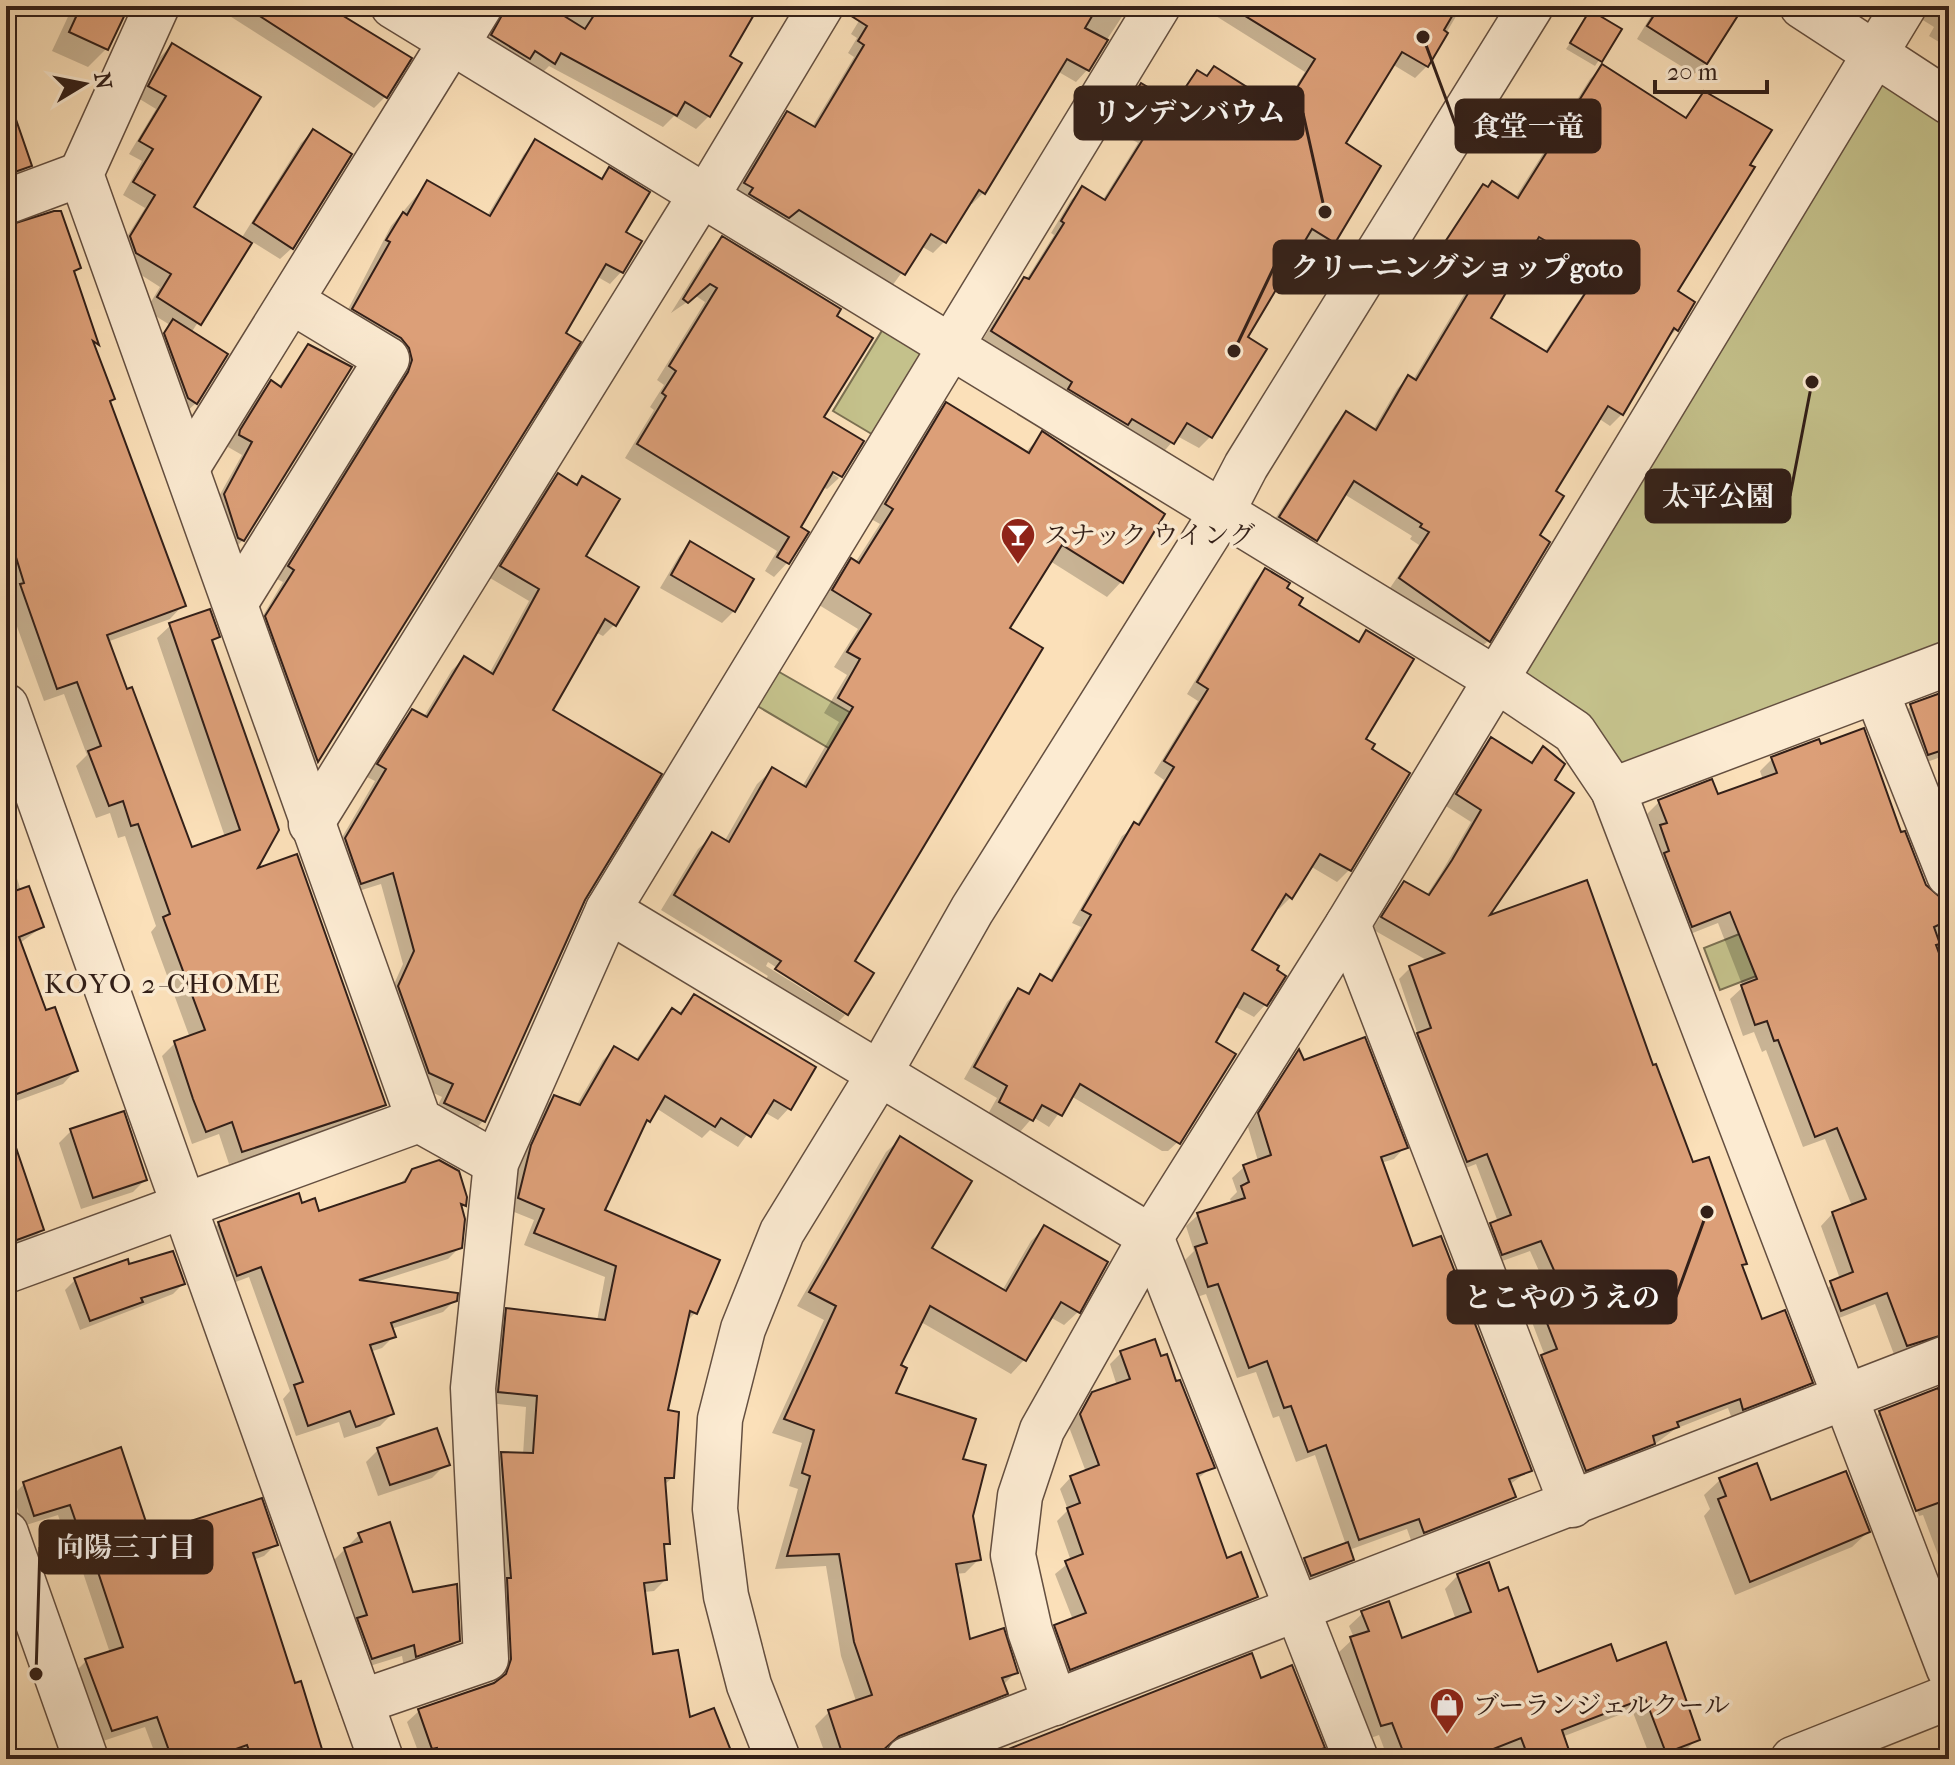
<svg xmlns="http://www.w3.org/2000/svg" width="1955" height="1765" font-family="'IM FELL French Canon','Noto Serif JP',serif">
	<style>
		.green { fill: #c4c18b; stroke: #7b7052; stroke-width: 2 }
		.shadow { fill: #0003; fill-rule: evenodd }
		.building { fill: #dc9f78; stroke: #321f18; stroke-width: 2; fill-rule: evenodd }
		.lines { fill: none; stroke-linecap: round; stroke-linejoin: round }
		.minor-casing { stroke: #644f40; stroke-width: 47 }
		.tertiary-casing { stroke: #644f40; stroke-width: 47 }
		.minor { stroke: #fcebd2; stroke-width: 44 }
		.tertiary { stroke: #fcebd2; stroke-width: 44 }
		.labels { text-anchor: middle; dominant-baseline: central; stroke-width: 7; stroke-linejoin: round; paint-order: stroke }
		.poi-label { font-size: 26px; fill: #321f18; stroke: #fcebd2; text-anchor: start }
		.neighbourhood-label { font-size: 28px; letter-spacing: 2px; fill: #321f18; stroke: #fcebd2 }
		.leader { fill: none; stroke: #321f18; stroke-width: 3 }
		.callout-dot { fill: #321f18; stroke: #fcebd2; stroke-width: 3 }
		.callout { fill: #321f18; stroke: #321f18; stroke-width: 3 }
		.callout-label { font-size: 28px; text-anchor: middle; font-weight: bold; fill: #fff }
	</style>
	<rect width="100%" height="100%" fill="#fbe0b9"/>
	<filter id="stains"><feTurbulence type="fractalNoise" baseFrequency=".0025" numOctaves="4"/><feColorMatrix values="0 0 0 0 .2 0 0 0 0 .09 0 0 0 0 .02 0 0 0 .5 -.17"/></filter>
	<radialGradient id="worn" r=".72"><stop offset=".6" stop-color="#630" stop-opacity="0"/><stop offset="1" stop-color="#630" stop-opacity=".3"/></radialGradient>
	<g class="green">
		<path d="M1875 50 1949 102V663L1613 790 1497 680Z"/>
		<path d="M883 329 918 351 922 358 875 436 833 411Z"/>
		<path d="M774 669 858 717 837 753 754 704Z"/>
		<path d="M1825 900 1842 943 1720 990 1704 948Z"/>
	</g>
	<g class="shadow">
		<path d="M73 6H126L106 49 88 67 52 51Z"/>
		<path d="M214 6H325L386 96 374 108Z"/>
		<path d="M489 6H757L728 56 709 116 696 129 674 116 663 127 549 66 540 75 480 48Z"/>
		<path d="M868 6H1129L1087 70 1076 82 1057 71 983 193 972 204 969 202 944 242 933 253 921 246 892 286 786 220 776 229 734 195 776 125 787 113 812 127 854 57 848 53 857 38 851 34Z"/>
		<path d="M1200 6H1462L1427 66 1415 78 1392 64 1343 144 1378 166 1333 242 1322 254 1302 242 1245 338 1210 437 1199 448 1177 436 1161 455 980 344 1013 291 1026 280 1054 235 1051 233 1071 200 1082 189 1102 201 1138 143 1111 127 1141 85 1173 104 1197 72 1280 111 1305 72Z"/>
		<path d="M1466 6H1479L1474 11Z"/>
		<path d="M1657 6H1721L1706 63 1694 74 1637 39Z"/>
		<path d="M1915 6H1949V48L1929 36 1934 27 1918 17Z"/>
		<path d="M1590 13 1619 30 1595 66 1566 49Z"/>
		<path d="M172 45 191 207 241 239 301 143 313 131 292 248 280 259 251 241 191 333 196 403 184 414 154 347 170 325 146 310 160 287 124 264 119 249 145 208 123 195 142 161 129 154 156 109 138 98 160 57Z"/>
		<path d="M1602 67 1684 119 1704 94 1675 292 1692 303 1676 330 1663 343 1622 414 1610 426 1598 418 1553 492 1537 536 1548 542 1488 641 1476 652 1388 591 1419 545 1410 539 1412 536 1344 494 1315 539 1303 551 1268 530 1335 425 1347 414 1373 430 1397 389 1408 377 1413 380 1468 288V281L1433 258 1483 187 1515 198 1590 79ZM1529 249 1589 285 1544 353 1488 319Z"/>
		<path d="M6 96 30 165 6 186Z"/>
		<path d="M536 142 600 180 610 170 623 232 621 272 610 284 596 276 564 334 578 342 316 761 306 771 255 629 283 582 277 579 398 385 401 372 342 321 391 226 428 182 487 216 524 154Z"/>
		<path d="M6 227 79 267 73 274 112 399 109 402 183 605 170 619 107 642 191 850 225 837 157 638 171 625 218 636 211 643 253 871 384 1105 370 1118 229 1164 219 1134 192 1144 162 1056 175 1043 190 1038 151 932 156 926 125 836 118 838 110 813 96 818 76 766 87 755 64 694 44 701 7 599 11 596 6 583Z"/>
		<path d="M723 239 834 317 821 418 861 442 840 477 824 468 839 478 827 489 822 487 798 528 806 533 787 563 774 577 765 571 777 551 625 458 654 410 650 407 664 385 657 380 705 302 696 296 671 313 709 252Z"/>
		<path d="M308 346 350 368 243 540 231 552 213 507 242 455 228 447 229 443 259 394 271 383 278 387Z"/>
		<path d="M947 404 1025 453 1042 434 1163 514 1121 582 1107 597 1050 561 1008 629 852 961 847 1014 768 962 766 966 845 1015 832 1028 762 984 768 976 661 910 698 849 713 835 724 842 757 784 772 770 802 787 839 722 824 713 847 675 834 667 858 629 819 605 837 576 851 561 855 563 880 524 871 519 932 419Z"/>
		<path d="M558 476 575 486 582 479 584 557 615 624 603 636 595 632 550 711 583 899 483 1121 472 1133 433 1115 442 1097 417 1085 387 1000 403 964 381 884 349 894 334 851 375 781 367 777 400 723 412 711 423 718 452 670 464 658 489 674 529 601 490 578 546 487Z"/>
		<path d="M691 544 734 611 722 623 660 588 679 556Z"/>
		<path d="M1265 570 1296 605 1356 643 1367 632 1363 739 1369 750 1407 774 1349 870 1337 882 1310 866 1291 897 1279 909 1276 907 1249 951 1274 971 1265 1005 1254 1017 1234 1006 1213 1043 1181 1139 1168 1151H1162L1071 1096 1049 1127 1033 1117 1020 1132 988 1114 997 1098 964 1079 1007 1002 1018 990 1026 994 1041 977 1049 982 1081 927 1072 923 1122 836 1136 826 1164 780 1154 773 1198 701 1187 694 1254 582Z"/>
		<path d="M1949 692V754L1916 766 1899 718 1911 706Z"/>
		<path d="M1491 739 1529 764 1543 748 1552 781 1485 919 1652 1068 1692 1165 1745 1263 1740 1267 1760 1322 1810 1382 1799 1393 1732 1419 1728 1408 1675 1429 1642 1454 1574 1480 1531 1368 1545 1356 1530 1317 1541 1306 1553 1302 1530 1251 1491 1265 1480 1236 1498 1222 1476 1164 1456 1172 1407 1046 1418 1035 1399 979 1410 968 1428 961 1372 929 1404 883 1426 896 1441 873 1471 822 1446 806 1480 750Z"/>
		<path d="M1818 741 1900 835 1932 896 1949 901V1338L1895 1357 1875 1304 1829 1322 1819 1294 1840 1279 1821 1226 1833 1213 1852 1206 1825 1139 1803 1147 1766 1050 1762 1052 1754 1032 1743 1036 1730 999 1743 987 1718 923 1680 938 1649 839 1655 834 1647 814 1659 802 1717 797 1763 780 1760 771 1772 759Z"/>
		<path d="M6 844 21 891 42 927 20 943 45 1013 76 1070 63 1084 6 1105Z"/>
		<path d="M694 996 789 1108 778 1120 764 1112 738 1147 710 1130 702 1138 656 1108 641 1128 603 1211 695 1313 685 1323 665 1412 672 1478 663 1486 668 1543 662 1549 665 1580 654 1591 644 1592 651 1656 689 1720 728 1751 720 1759H421L407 1722 419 1711 496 1683 500 1672 490 1466 502 1454 523 1455 526 1407 488 1403 496 1321 507 1310 597 1321 605 1277 524 1245 534 1220 507 1209 521 1158 543 1108 554 1097 576 1106 603 1060 614 1049 635 1061 661 1022 672 1011 678 1014Z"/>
		<path d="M1298 1052 1303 1062 1405 1147 1394 1159 1381 1163 1412 1248 1530 1470 1509 1485 1514 1497 1502 1509 1412 1543 1407 1529 1349 1550 1352 1559 1347 1565 1306 1581 1300 1565 1305 1560 1346 1545 1315 1455 1296 1462 1279 1416 1273 1418 1256 1372 1237 1378 1206 1294 1197 1297 1185 1260 1194 1251 1186 1226 1198 1215 1232 1204 1230 1199 1237 1192 1232 1178 1244 1167 1258 1161 1248 1127Z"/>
		<path d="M6 1123 42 1230 29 1243 6 1253Z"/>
		<path d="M71 1131 145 1180 133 1192 81 1209 59 1143Z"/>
		<path d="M900 1139 929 1249 1002 1291 1031 1241 1044 1228 1078 1312 1064 1325 1050 1317 1024 1360 1011 1374 921 1322 899 1366 893 1394 961 1461 979 1559 965 1573 955 1574 968 1642 1016 1672 1003 1685 1005 1693 992 1707 884 1748 882 1759H827L815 1726 829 1712 856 1701 841 1656 826 1566 775 1569 798 1489 789 1486 802 1443 772 1433 824 1320 797 1306 886 1152Z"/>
		<path d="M413 1170 465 1197 460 1210V1247L448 1259 370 1284 455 1300 443 1312 391 1329 394 1336 382 1348 370 1352 392 1414 380 1426 344 1438 339 1422 296 1436 283 1399 290 1391 249 1277 225 1286 207 1235 219 1223 301 1205 318 1213 398 1186Z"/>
		<path d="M128 1267 183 1284 173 1294 80 1330 65 1290 75 1280Z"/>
		<path d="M1121 1353 1160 1358 1175 1384 1212 1467 1196 1480 1226 1560 1255 1597 1244 1608 1059 1680 1044 1638 1055 1626 1073 1620 1055 1574 1071 1561 1057 1521 1068 1510 1060 1489 1071 1477 1086 1472 1069 1427 1093 1394 1117 1386 1110 1364Z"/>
		<path d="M1880 1412 1949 1413V1584L1923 1515 1919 1516 1883 1416H1879L1916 1517 1903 1522 1868 1424Z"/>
		<path d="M378 1450 444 1466 432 1478 378 1496 366 1462Z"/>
		<path d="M1756 1466 1770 1502 1868 1532 1852 1547 1735 1595 1704 1516 1710 1509 1704 1495 1720 1480Z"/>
		<path d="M24 1484 149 1537 276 1544 264 1556 253 1560 323 1759H237L236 1756 226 1759H157L145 1727 100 1742 74 1673 86 1661 110 1653 72 1540 67 1542 58 1515 23 1526 13 1495Z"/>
		<path d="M360 1534 458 1641 446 1653 404 1667 402 1656 360 1669 333 1561Z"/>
		<path d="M1458 1575 1498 1593 1537 1674 1616 1664 1697 1739 1684 1752 1667 1759H1651L1632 1710 1562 1737 1570 1759H1511L1508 1750 1485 1759H1388L1379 1735 1368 1739 1338 1653 1354 1638 1349 1626 1363 1613 1401 1641 1456 1620 1445 1589Z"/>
		<path d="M1251 1656 1259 1681 1291 1668 1326 1759H983Z"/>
	</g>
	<g class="building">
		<path d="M81 6H129L108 50 69 32Z"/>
		<path d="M244 6H327L412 58 387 98Z"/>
		<path d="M507 6H548L585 29 600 6H759L730 56 742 63 710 117 685 102 677 116 561 53 555 64 535 51 530 59 491 35Z"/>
		<path d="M846 6H1098L1085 28 1108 40 1089 71 1067 59 985 194 979 190 946 243 931 234 905 275 799 210 789 218 749 194 753 188 744 183 787 111 815 127 864 45 858 41 867 26 845 12Z"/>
		<path d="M1229 6H1458L1444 30 1448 33 1428 67 1402 52 1346 143 1381 166 1335 243 1312 229 1248 337 1267 349 1212 438 1187 423 1174 444 1132 419 1128 425 1068 389 1072 382 991 331 1024 277 1029 279 1064 223 1061 221 1082 186 1105 200 1148 131 1121 115 1141 83 1175 103 1197 70 1207 76 1214 66 1283 110 1315 59Z"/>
		<path d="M1660 6H1744L1707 64 1647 26Z"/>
		<path d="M1590 10 1622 29 1602 62 1570 43Z"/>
		<path d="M172 43 261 97 194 207 252 243 201 325 157 297 171 274 136 253 130 236 155 195 133 182 153 149 139 141 166 96 148 86Z"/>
		<path d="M1602 64 1686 118 1704 91 1772 130 1750 165 1755 167 1678 291 1695 302 1678 331 1674 328 1623 415 1608 406 1556 491 1564 496 1540 535 1550 542 1490 642 1399 578 1429 532 1420 527 1422 524 1354 481 1317 541 1279 517 1346 411 1376 430 1408 375 1416 380 1479 275V269L1443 245 1483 184 1488 187 1492 181 1518 198ZM1539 237 1599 272 1547 352 1491 318Z"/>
		<path d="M11 105 32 166 6 175V106Z"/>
		<path d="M313 129 352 154 293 249 253 223Z"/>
		<path d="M535 139 602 179 609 167 650 192 626 232 642 241 623 273 606 264 566 333 581 342 318 762 265 616 294 570 288 566 408 372 412 360 409 348 401 338 352 309 390 242 386 240 403 212 407 215 427 180 490 216Z"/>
		<path d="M54 211H61L81 268 74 271 99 345 93 341 115 399 110 401 186 606 107 635 127 689 132 687 192 847 240 830 169 623 210 609 220 637 212 640 279 830 258 868 297 854 386 1105 242 1152 232 1122 206 1132 193 1099 174 1041 205 1030 163 917 170 914 138 824 131 826 123 801 109 806 88 751 101 746 77 682 57 689 20 584 24 583 6 525V226Z"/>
		<path d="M722 236 841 309 837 316 873 338 824 417 864 441 842 477 833 472 801 527 809 532 789 564 777 557 789 537 637 444 666 396 662 393 676 371 669 366 717 288 710 284 688 303 683 299Z"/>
		<path d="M173 319 228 354 197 404 188 398 164 333Z"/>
		<path d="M308 344 352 367 244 541 238 538 224 494 252 442 239 435 240 430 271 380 281 387Z"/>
		<path d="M946 402 1029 453 1042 431 1165 514 1123 583 1062 545 1010 628 1043 648 855 961 874 973 848 1015 775 969 781 961 674 895 712 832 729 842 772 767 806 787 853 707 838 698 860 659 847 652 871 614 832 590 851 558 859 563 893 509 885 504Z"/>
		<path d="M558 473 577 485 582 476 620 499 586 556 639 587 616 626 605 619 553 710 662 774 585 900 485 1122 444 1103 453 1084 429 1073 398 986 414 951 393 873 361 884 345 838 386 769 377 764 412 709 427 717 464 656 493 674 539 589 500 566Z"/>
		<path d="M690 541 754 579 735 612 671 575Z"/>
		<path d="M1265 568 1290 583 1287 588 1303 598 1299 605 1359 642 1366 630 1414 659 1366 739 1375 744 1372 749 1410 773 1351 871 1320 854 1292 899 1286 894 1252 950 1279 966 1277 970 1286 976 1267 1006 1244 993 1216 1042 1236 1054 1180 1144 1080 1084 1062 1116 1042 1105 1033 1121 999 1102 1007 1086 974 1067 1018 988 1029 994 1040 974 1052 981 1091 915 1082 910 1134 822 1139 825 1174 767 1164 761 1208 689 1197 682Z"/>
		<path d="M1949 690V748L1928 755 1910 704Z"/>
		<path d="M1864 728 1901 832 1905 831 1926 885 1941 898 1949 920 1934 927 1940 944 1936 945 1949 980V1333L1907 1346 1887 1293 1841 1311 1830 1281 1853 1272 1832 1212 1866 1199 1837 1128 1815 1137 1778 1040 1774 1041 1767 1021 1755 1025 1741 985 1757 979 1730 912 1692 927 1664 853 1669 851 1660 825 1667 823 1658 800 1712 779 1718 794 1777 773 1771 757 1819 739 1821 744Z"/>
		<path d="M1491 737 1532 763 1543 746 1565 764 1555 780 1574 793 1490 915 1587 880 1653 1065 1656 1064 1693 1162 1709 1157 1747 1264 1742 1265 1762 1319 1785 1310 1813 1383 1743 1410 1740 1399 1677 1422 1679 1427 1653 1436 1655 1444 1586 1471 1541 1355 1557 1349 1540 1305 1565 1295 1541 1241 1502 1255 1490 1223 1511 1215 1487 1154 1467 1162 1417 1033 1431 1028 1409 966 1444 953 1381 917 1404 881 1429 895 1452 860 1481 810 1456 794Z"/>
		<path d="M29 886 44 927 19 937 46 1010 55 1007 78 1071 6 1098V894Z"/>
		<path d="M694 994 816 1067 791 1110 774 1100 751 1137 721 1118 715 1127 665 1096 650 1122 647 1120 605 1210 720 1260 697 1314 690 1311 668 1410 679 1412 674 1478H665L670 1544H664L667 1580 644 1583 653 1654 678 1650 690 1717 714 1708 731 1751 710 1759H441L437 1748 432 1749 418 1709 494 1683 506 1674 511 1659 507 1578H511L501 1452 533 1453 537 1396 498 1392 506 1308 605 1320 616 1266 534 1233 544 1209 518 1198 531 1145 554 1095 580 1105 614 1046 638 1060 672 1008 681 1014Z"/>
		<path d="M1365 1037 1408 1148 1381 1157 1413 1246 1441 1236 1532 1471 1509 1479 1516 1497 1424 1533 1419 1519 1359 1540 1326 1445 1308 1452 1291 1406 1284 1408 1267 1361 1249 1368 1218 1284 1208 1287 1195 1247 1207 1243 1197 1213 1245 1198 1241 1186 1249 1182 1243 1165 1271 1155 1258 1113 1299 1049 1304 1060Z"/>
		<path d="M124 1111 147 1180 93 1198 70 1129Z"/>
		<path d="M11 1133 44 1230 6 1244V1134Z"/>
		<path d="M900 1136 972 1181 932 1248 1006 1291 1044 1225 1108 1262 1080 1313 1061 1302 1026 1361 930 1306 901 1365 907 1368 896 1393 976 1419 963 1459 986 1465 973 1516 981 1560 956 1564 970 1639 1004 1628 1018 1673 1002 1678 1008 1694 899 1736 882 1751 884 1759H844L828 1710 872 1695 854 1642 839 1554 787 1556 810 1476 802 1473 814 1430 784 1419 836 1306 809 1292Z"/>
		<path d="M439 1160 459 1171 467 1197 466 1206 461 1204 465 1219 462 1248 359 1280 458 1293 457 1301 391 1323 396 1337 370 1345 394 1414 356 1427 350 1411 308 1426 294 1385 303 1382 261 1267 237 1276 218 1222 299 1193 302 1203 315 1198 319 1211 405 1182 412 1169Z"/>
		<path d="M173 1251 185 1284 141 1298 143 1302 90 1321 74 1278 128 1259 129 1264Z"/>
		<path d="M1155 1339 1161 1356 1167 1354 1176 1381 1180 1380 1215 1468 1197 1474 1227 1558 1241 1552 1258 1597 1070 1670 1054 1625 1086 1613 1065 1561 1083 1554 1067 1508 1080 1503 1070 1476 1099 1465 1080 1414 1092 1392 1130 1379 1120 1351Z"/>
		<path d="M1938 1388 1949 1418V1499L1916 1511 1879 1411Z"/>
		<path d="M437 1428 450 1465 390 1485 377 1448Z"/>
		<path d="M121 1447 150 1534 262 1498 278 1545 253 1553 295 1683 301 1681 325 1759H252L247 1745 208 1759H172L157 1717 112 1731 85 1659 123 1647 84 1530 79 1531 70 1505 34 1516 23 1482Z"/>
		<path d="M1757 1463 1771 1500 1846 1471 1870 1532 1750 1582 1718 1499 1726 1496 1719 1478Z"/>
		<path d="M390 1522 413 1592 457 1584 460 1641 416 1657 414 1645 372 1659 357 1618 367 1615 344 1548 362 1542 358 1533Z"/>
		<path d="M1348 1542 1354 1560 1311 1576 1304 1558Z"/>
		<path d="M1489 1562 1499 1591 1508 1587 1538 1672 1611 1644 1617 1661 1666 1642 1700 1740 1666 1753 1645 1698 1562 1730 1572 1759H1529L1521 1738 1468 1759H1406L1392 1723 1381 1726 1350 1637 1369 1631 1361 1611 1389 1601 1402 1638 1471 1612 1457 1574Z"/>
		<path d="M1252 1653 1261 1678 1292 1665 1325 1748 1293 1759H983Z"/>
	</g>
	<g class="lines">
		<defs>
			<g id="minor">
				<path d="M157 6 81 174 419 1120 496 1163"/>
				<path d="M393 6 1497 680 1574 732 1613 790 1949 1669"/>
				<path d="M456 45 480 6"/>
				<path d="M6 202 81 174"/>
				<path d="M187 468 451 42"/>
				<path d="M236 602 387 359 291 301"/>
				<path d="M1876 691 1949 875"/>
				<path d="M6 706 381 1759"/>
				<path d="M1613 790 1949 663"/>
				<path d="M311 824 694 206 705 199 821 6"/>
				<path d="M608 910 1151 1237 1356 1759"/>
				<path d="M1348 924 1572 1505"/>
				<path d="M6 1271 419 1120"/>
				<path d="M361 1702 486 1659 473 1388 496 1163 608 910 1158 6"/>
				<path d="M1055 1703 1030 1631 1013 1555 1020 1496 1042 1430 1151 1237 1348 924 1904 6"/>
				<path d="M908 1759 1949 1357"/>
			</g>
			<g id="tertiary">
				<path d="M1802 6 1949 102"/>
				<path d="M6 1533 86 1759"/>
				<path d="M778 1759 749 1685 726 1596 715 1509 720 1419 743 1329 782 1232 879 1074 972 910 1222 512 1246 466 1531 6"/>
				<path d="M1793 1759 1949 1697"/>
			</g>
		</defs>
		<use href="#minor" class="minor-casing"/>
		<use href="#tertiary" class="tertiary-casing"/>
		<use href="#minor" class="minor"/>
		<use href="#tertiary" class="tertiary"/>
	</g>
	<defs>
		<symbol id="bar-pin" viewBox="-11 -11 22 30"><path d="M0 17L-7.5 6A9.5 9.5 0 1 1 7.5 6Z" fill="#8f2418" stroke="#fcebd2"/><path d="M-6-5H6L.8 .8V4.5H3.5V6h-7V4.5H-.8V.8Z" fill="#fff"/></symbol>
		<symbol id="shop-pin" viewBox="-11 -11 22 30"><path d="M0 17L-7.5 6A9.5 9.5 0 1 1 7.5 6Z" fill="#8f2418" stroke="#fcebd2"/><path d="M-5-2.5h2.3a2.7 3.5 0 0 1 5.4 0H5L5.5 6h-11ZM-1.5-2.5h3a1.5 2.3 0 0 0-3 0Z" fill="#fff"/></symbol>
	</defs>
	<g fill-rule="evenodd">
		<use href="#bar-pin" x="998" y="515" width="40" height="54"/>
		<use href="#shop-pin" x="1427" y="1685" width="40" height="54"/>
	</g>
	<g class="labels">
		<g class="poi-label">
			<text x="1044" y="535">スナック ウイング</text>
			<text x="1473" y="1705">ブーランジェルクール</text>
		</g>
		<g class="neighbourhood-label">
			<text x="163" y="983">KOYO 2-CHOME</text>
		</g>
	</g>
	<path class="leader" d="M1325 212L1303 113M1423 37L1456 126M1234 351L1274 267M1812 382L1790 496M1707 1212L1676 1297M36 1674L40 1547"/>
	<g class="callout-dot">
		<circle cx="1325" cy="212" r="8"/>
		<circle cx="1423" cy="37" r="8"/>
		<circle cx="1234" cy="351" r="8"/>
		<circle cx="1812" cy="382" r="8"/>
		<circle cx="1707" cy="1212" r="8"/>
		<circle cx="36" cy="1674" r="8"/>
	</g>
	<g class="callout">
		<rect x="1075" y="87" width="228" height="52" rx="8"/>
		<rect x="1456" y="100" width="144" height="52" rx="8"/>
		<rect x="1274" y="241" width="365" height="52" rx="8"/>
		<rect x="1646" y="470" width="144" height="52" rx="8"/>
		<rect x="1448" y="1271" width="228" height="52" rx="8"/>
		<rect x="40" y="1521" width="172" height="52" rx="8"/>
	</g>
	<g class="callout-label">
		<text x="1189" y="122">リンデンバウム</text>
		<text x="1528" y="136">食堂一竜</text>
		<text x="1457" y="277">クリーニングショップgoto</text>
		<text x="1718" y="506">太平公園</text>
		<text x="1562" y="1307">とこやのうえの</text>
		<text x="126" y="1557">向陽三丁目</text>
	</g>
	<rect width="1955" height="1765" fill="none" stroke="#fbe0b9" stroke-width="32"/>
	<rect x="8" y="8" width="1939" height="1749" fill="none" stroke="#321f18" stroke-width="4"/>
	<rect x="16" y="16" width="1923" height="1733" fill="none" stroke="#321f18" stroke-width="2"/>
	<g transform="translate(84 84) rotate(80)" stroke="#fcebd2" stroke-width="6" paint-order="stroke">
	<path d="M0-6L14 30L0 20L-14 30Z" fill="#321f18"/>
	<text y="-12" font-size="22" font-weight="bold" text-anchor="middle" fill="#321f18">N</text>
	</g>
	<path d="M1655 80v12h112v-12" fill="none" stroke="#321f18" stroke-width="4"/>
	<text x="1667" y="80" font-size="24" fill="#321f18" stroke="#fcebd2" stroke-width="6" paint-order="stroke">20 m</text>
	<rect width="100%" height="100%" filter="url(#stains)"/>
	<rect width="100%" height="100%" fill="url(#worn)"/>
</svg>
